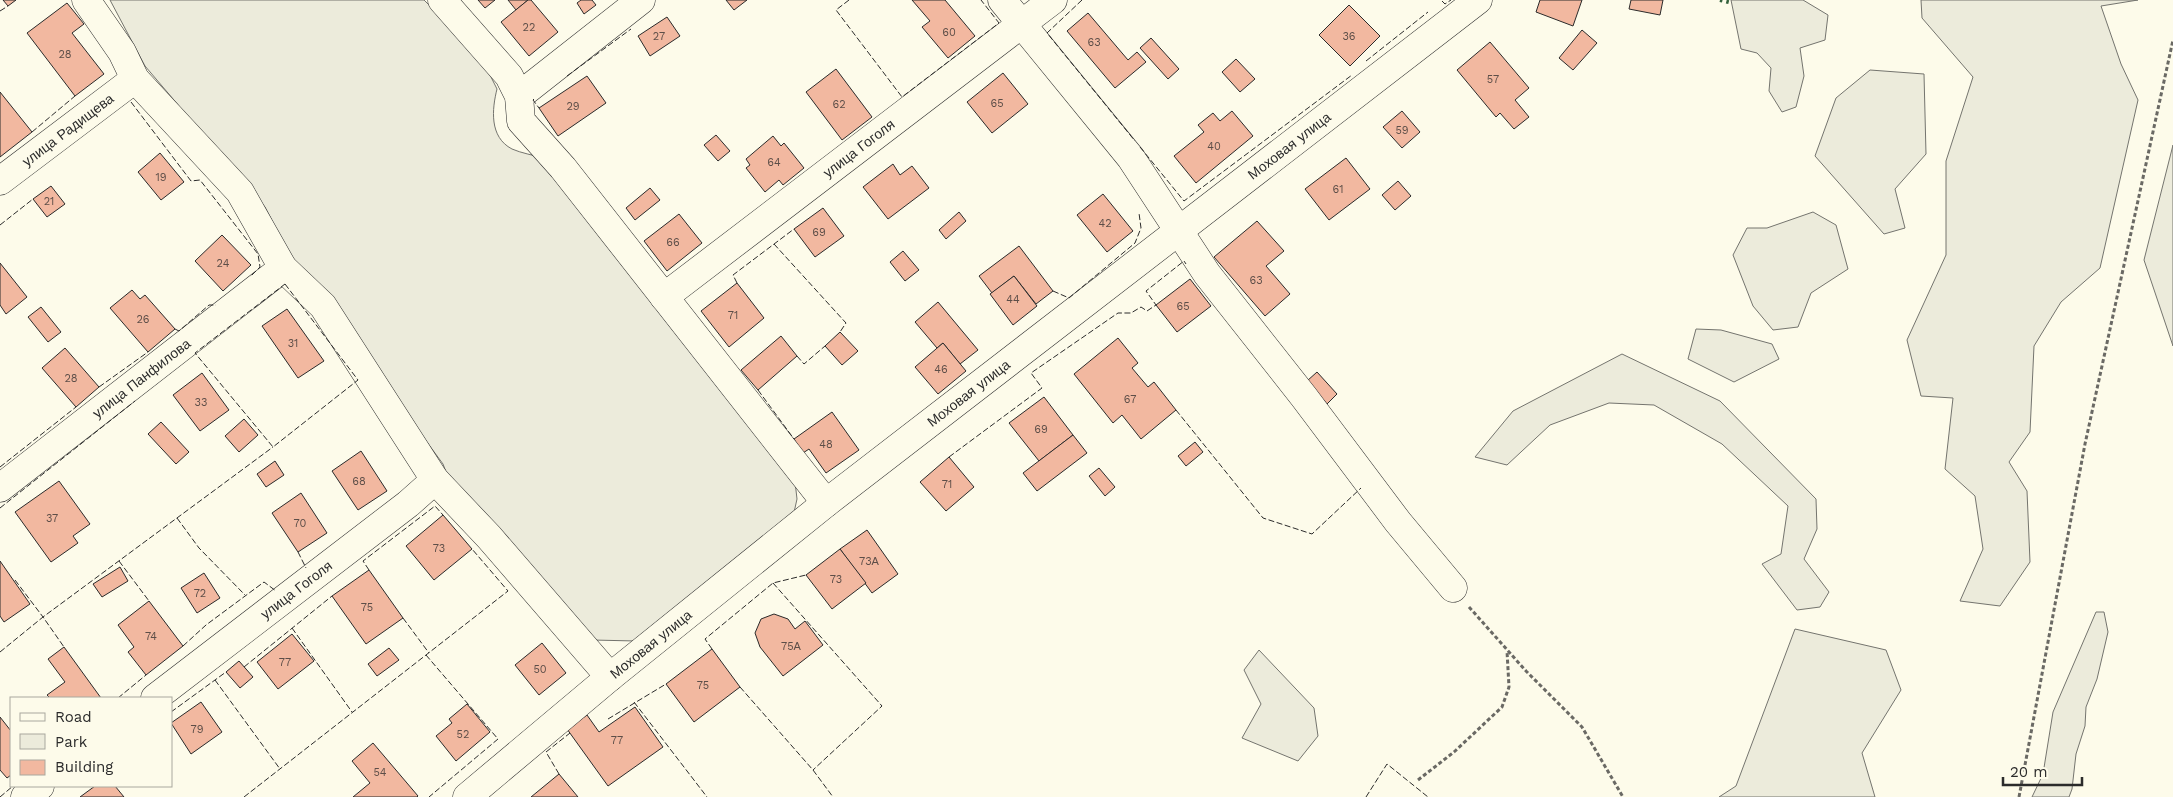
<svg xmlns="http://www.w3.org/2000/svg" width="2173" height="797" font-family="'Work Sans',sans-serif">
	<style>
		.green { fill: #ecebdb; stroke: #74746e }
		.building { fill: #f2b8a0; stroke: #2b2b2b }
		.lines { fill: none; stroke-linecap: round; stroke-linejoin: round }
		.minor-casing { stroke: #2b2b2b; stroke-width: 29 }
		.path { stroke: #6a6964; stroke-width: 3; stroke-dasharray: 4 2.5; stroke-linecap: butt }
		.minor { stroke: #fdfbea; stroke-width: 28 }
		.hedge { stroke: #34623c; stroke-width: 4; stroke-dasharray: 2.5 4; stroke-linecap: butt }
		.fence { stroke: #2b2b2b; stroke-width: 1; stroke-dasharray: 6 2.5; stroke-linecap: butt }
		.labels { text-anchor: middle; dominant-baseline: central; stroke-width: 4; stroke-linejoin: round; paint-order: stroke }
		.number-label { font-size: 11px; fill: #5d4e48 }
		.street-label { font-size: 14px; fill: #2b2b2b; stroke: #fdfbea }
	</style>
	<rect width="100%" height="100%" fill="#fdfbea"/>
	<g class="green">
		<path d="M110 0H424L481 57 497 89C492 109 489 137 512 149 521 153 533 155 543 158L794 473 797 499 793 517 636 641 592 640 451 485 443 464 290 256 265 207 145 66Z"/>
		<path d="M1731 0H1803L1828 15 1825 40 1800 48 1804 76 1796 107 1782 112 1769 91 1771 68 1757 53 1741 49Z"/>
		<path d="M1921 0H2138L2101 6 2121 64 2138 100 2100 268 2061 302 2034 346 2030 432 2009 462 2027 491 2030 562 2000 606 1960 601 1983 549 1975 496 1945 469 1953 398 1921 396 1907 340 1946 255V161L1973 77 1922 18Z"/>
		<path d="M1870 70 1924 74 1926 154 1895 189 1905 228 1884 234 1815 156 1836 98Z"/>
		<path d="M2173 145V346L2144 260Z"/>
		<path d="M1813 212 1836 225 1848 269 1811 293 1798 327 1773 330 1753 306 1733 255 1747 228H1767Z"/>
		<path d="M1696 329 1721 330 1772 344 1779 359 1734 382 1688 359Z"/>
		<path d="M1622 354 1720 401 1816 499 1817 529 1804 559 1829 592 1820 607 1797 610 1762 564 1781 554 1788 506 1722 444 1654 405 1609 403 1550 425 1507 465 1475 457 1513 411Z"/>
		<path d="M2096 612H2104L2108 632 2097 679 2086 707 2085 726 2076 754 2072 789 2069 797H2032L2043 774 2053 712Z"/>
		<path d="M1795 629 1886 650 1901 690 1862 753 1875 797H1719L1736 786Z"/>
		<path d="M1259 650 1314 708 1318 736 1298 761 1242 738 1261 704 1244 670Z"/>
	</g>
	<g class="building">
		<path d="M3 0H16L8 6Z"/>
		<path d="M478 0H495L485 8Z"/>
		<path d="M508 0H528L516 10Z"/>
		<path d="M528 0H531L558 32 529 56 501 22Z"/>
		<path d="M581 0H592L596 5 584 14 577 3Z"/>
		<path d="M726 0H747L734 10Z"/>
		<path d="M912 0H945L975 36 948 58 922 27 930 21Z"/>
		<path d="M1540 0H1582L1573 26 1536 12Z"/>
		<path d="M1631 0H1663L1660 15 1629 9Z"/>
		<path d="M67 3 84 24 72 33 104 74 75 96 27 33Z"/>
		<path d="M1349 5 1380 36 1350 66 1319 35Z"/>
		<path d="M1088 13 1128 60 1137 52 1146 62 1115 88 1067 31Z"/>
		<path d="M667 17 680 36 650 56 638 36Z"/>
		<path d="M1582 30 1597 43 1573 70 1559 58Z"/>
		<path d="M1151 38 1179 69 1168 79 1140 48Z"/>
		<path d="M1490 42 1529 88 1515 100 1529 117 1514 129 1500 113 1496 117 1457 70Z"/>
		<path d="M1236 59 1255 79 1240 92 1222 72Z"/>
		<path d="M836 69 872 117 842 140 806 92Z"/>
		<path d="M1003 73 1028 104 992 133 967 102Z"/>
		<path d="M587 76 606 103 558 136 539 108Z"/>
		<path d="M0 92 32 132 0 157Z"/>
		<path d="M1232 111 1253 136 1196 183 1174 156 1204 132 1198 125 1213 113 1220 121Z"/>
		<path d="M1402 111 1420 132 1402 148 1383 127Z"/>
		<path d="M716 135 730 151 718 161 704 145Z"/>
		<path d="M773 136 781 146 784 143 804 168 783 185 779 180 765 192 746 168 750 165 746 159Z"/>
		<path d="M160 153 184 182 161 200 138 172Z"/>
		<path d="M1346 158 1370 189 1329 220 1305 189Z"/>
		<path d="M893 164 900 175 912 166 929 188 888 219 863 187Z"/>
		<path d="M1398 181 1411 196 1395 210 1382 195Z"/>
		<path d="M51 186 65 204 47 217 33 199Z"/>
		<path d="M650 188 660 200 635 220 626 208Z"/>
		<path d="M1103 194 1133 231 1107 252 1077 215Z"/>
		<path d="M823 208 844 236 815 257 794 229Z"/>
		<path d="M959 212 966 221 946 239 939 230Z"/>
		<path d="M679 214 702 243 667 271 644 241Z"/>
		<path d="M1257 221 1284 251 1266 266 1290 294 1265 316 1214 257Z"/>
		<path d="M222 235 251 265 223 291 195 261Z"/>
		<path d="M1019 246 1053 291 1036 304 1014 276 992 293 979 276Z"/>
		<path d="M903 251 919 270 905 281 890 262Z"/>
		<path d="M0 263 27 297 6 314 0 305Z"/>
		<path d="M1014 276 1037 306 1013 325 990 294Z"/>
		<path d="M1190 279 1211 306 1177 332 1156 305Z"/>
		<path d="M737 283 764 318 729 347 701 311Z"/>
		<path d="M132 290 140 299 145 295 175 329 148 352 110 308Z"/>
		<path d="M938 302 978 350 960 364 943 343 937 348 915 322Z"/>
		<path d="M41 307 61 332 48 342 28 317Z"/>
		<path d="M287 309 324 361 298 378 262 326Z"/>
		<path d="M840 332 858 351 842 365 825 346Z"/>
		<path d="M781 336 797 356 758 390 741 370Z"/>
		<path d="M1118 338 1138 363 1132 368 1148 387 1154 382 1176 410 1141 439 1122 415 1113 423 1074 374Z"/>
		<path d="M943 343 966 371 938 394 915 367Z"/>
		<path d="M65 348 99 387 76 407 42 368Z"/>
		<path d="M1317 372 1337 394 1327 404 1307 381Z"/>
		<path d="M202 373 229 410 200 431 173 395Z"/>
		<path d="M1044 397 1073 435 1039 461 1009 423Z"/>
		<path d="M832 412 859 450 826 473 809 449 803 453 794 439Z"/>
		<path d="M244 419 258 435 239 452 225 436Z"/>
		<path d="M161 422 189 452 176 464 148 434Z"/>
		<path d="M1073 435 1087 453 1037 491 1023 473Z"/>
		<path d="M1195 442 1203 452 1186 466 1178 456Z"/>
		<path d="M361 451 387 491 358 510 332 471Z"/>
		<path d="M949 457 974 487 946 511 920 482Z"/>
		<path d="M275 461 284 475 266 487 257 474Z"/>
		<path d="M1099 468 1115 487 1105 496 1089 476Z"/>
		<path d="M59 481 90 524 73 536 78 543 51 562 15 512Z"/>
		<path d="M301 493 327 533 298 552 272 513Z"/>
		<path d="M443 515 472 549 434 580 406 546Z"/>
		<path d="M867 530 898 574 872 593 840 549Z"/>
		<path d="M840 549 866 583 832 609 806 575Z"/>
		<path d="M0 561 30 604 4 622 0 616Z"/>
		<path d="M120 567 128 581 102 597 93 584Z"/>
		<path d="M369 570 403 618 366 644 332 596Z"/>
		<path d="M204 573 220 598 197 613 181 588Z"/>
		<path d="M149 601 183 646 146 675 128 652 134 647 118 625Z"/>
		<path d="M774 614 788 619 795 629 805 621 823 645 783 676 760 647 755 633 761 619Z"/>
		<path d="M292 634 314 661 278 689 257 662Z"/>
		<path d="M542 643 566 673 539 695 515 665Z"/>
		<path d="M64 647 101 698H50L47 695 65 682 48 659Z"/>
		<path d="M389 648 399 660 377 676 368 664Z"/>
		<path d="M712 649 740 687 694 722 666 684Z"/>
		<path d="M239 661 253 677 240 688 226 672Z"/>
		<path d="M201 702 222 732 191 754 171 723Z"/>
		<path d="M467 704 490 732 456 761 436 736 452 723 449 719Z"/>
		<path d="M635 707 663 747 608 786 567 729 587 715 599 732Z"/>
		<path d="M0 717 11 731V775L7 778 0 770Z"/>
		<path d="M373 743 418 796 417 797H353L370 783 352 761Z"/>
		<path d="M559 774 578 797H531Z"/>
		<path d="M95 786H115L124 797H80Z"/>
	</g>
	<g class="lines">
		<defs>
			<g id="minor">
				<path d="M86 0 122 52 135 79 240 192 283 268 323 306 435 480 489 537 610 677"/>
				<path d="M442 0 509 76 519 96 521 121 563 168 826 503"/>
				<path d="M1002 0 1131 158 1207 274 1304 397 1398 522 1453 588"/>
				<path d="M519 96 641 0"/>
				<path id="s1" d="M0 181 135 79"/>
				<path id="s2" d="M664 297 1053 0"/>
				<path id="s3" d="M0 488 283 268"/>
				<path id="s4" d="M155 698 408 504 435 480"/>
				<path d="M25 797 40 786"/>
				<path id="s5" d="M467 797 610 677 826 503 1478 0"/>
			</g>
		</defs>
		<use href="#minor" class="minor-casing"/>
		<g class="path">
			<path d="M1469 607 1526 671 1582 727 1623 797"/>
			<path d="M1418 780 1454 752 1502 707 1509 687 1507 651"/>
			<path d="M2019 797 2085 444 2173 40"/>
		</g>
		<use href="#minor" class="minor"/>
		<path class="hedge" d="M1720 0 1732 3"/>
		<g class="fence">
			<path d="M849 0 836 10 902 97 999 23 981 0"/>
			<path d="M1082 0 1047 33 1135 141"/>
			<path d="M1442 1 1445 4 1451 0"/>
			<path d="M0 11 8 6"/>
			<path d="M1366 61 1428 12"/>
			<path d="M567 76 631 29"/>
			<path d="M534 99 533 100 539 108"/>
			<path d="M131 102 191 181 200 180 258 254 260 267 250 277"/>
			<path d="M32 132 75 96"/>
			<path d="M1140 147 1184 201 1352 75"/>
			<path d="M0 225 33 199"/>
			<path d="M774 244 846 323 840 332"/>
			<path d="M737 283 733 275 794 229"/>
			<path d="M285 284 358 380 273 447 195 353Z"/>
			<path d="M1053 291 1069 298 1135 243 1141 228 1139 213"/>
			<path d="M175 329 179 331 209 305H216"/>
			<path d="M797 356 804 364 825 346"/>
			<path d="M99 387 148 352"/>
			<path d="M758 390 794 439"/>
			<path d="M1176 410 1263 518 1312 534 1361 488"/>
			<path d="M949 457 1042 388 1031 373 1118 313H1131L1141 307 1147 311 1156 305 1146 291 1184 261 1186 264"/>
			<path d="M0 467 76 407"/>
			<path d="M0 508 135 401"/>
			<path d="M177 518 199 548 245 595"/>
			<path d="M298 552 306 568"/>
			<path d="M119 561 149 601"/>
			<path d="M369 570 363 561 435 506 443 515"/>
			<path d="M15 580 43 617 273 447"/>
			<path d="M773 583 882 706 813 770"/>
			<path d="M403 618 429 653"/>
			<path d="M292 628 352 712"/>
			<path d="M183 646 206 625 264 582 276 591"/>
			<path d="M712 649 705 639 773 583 806 575"/>
			<path d="M0 652 43 617 64 647"/>
			<path d="M426 655 498 739 429 797"/>
			<path d="M244 667 332 596"/>
			<path d="M215 680 280 769"/>
			<path d="M740 687 813 770 833 797"/>
			<path d="M118 698 146 675"/>
			<path d="M634 702 707 797"/>
			<path d="M171 712 226 672"/>
			<path d="M608 719 666 684"/>
			<path d="M559 774 546 752 570 733"/>
			<path d="M0 797 13 786"/>
			<path d="M244 797 508 591 472 549"/>
			<path d="M1366 797 1387 764 1428 797"/>
		</g>
	</g>
	<g class="labels">
		<g class="number-label">
			<text x="529" y="27">22</text>
			<text x="949" y="32">60</text>
			<text x="659" y="36">27</text>
			<text x="1349" y="36">36</text>
			<text x="1094" y="42">63</text>
			<text x="65" y="54">28</text>
			<text x="1493" y="79">57</text>
			<text x="997" y="103">65</text>
			<text x="839" y="104">62</text>
			<text x="573" y="106">29</text>
			<text x="1402" y="130">59</text>
			<text x="1214" y="146">40</text>
			<text x="774" y="162">64</text>
			<text x="161" y="177">19</text>
			<text x="1338" y="189">61</text>
			<text x="49" y="201">21</text>
			<text x="1105" y="223">42</text>
			<text x="819" y="232">69</text>
			<text x="673" y="242">66</text>
			<text x="223" y="263">24</text>
			<text x="1256" y="280">63</text>
			<text x="1013" y="299">44</text>
			<text x="1183" y="306">65</text>
			<text x="733" y="315">71</text>
			<text x="143" y="319">26</text>
			<text x="293" y="343">31</text>
			<text x="941" y="369">46</text>
			<text x="71" y="378">28</text>
			<text x="1130" y="399">67</text>
			<text x="201" y="402">33</text>
			<text x="1041" y="429">69</text>
			<text x="826" y="444">48</text>
			<text x="359" y="481">68</text>
			<text x="947" y="484">71</text>
			<text x="52" y="518">37</text>
			<text x="300" y="523">70</text>
			<text x="439" y="548">73</text>
			<text x="869" y="561">73А</text>
			<text x="836" y="579">73</text>
			<text x="200" y="593">72</text>
			<text x="367" y="607">75</text>
			<text x="151" y="636">74</text>
			<text x="791" y="646">75А</text>
			<text x="285" y="662">77</text>
			<text x="540" y="669">50</text>
			<text x="703" y="685">75</text>
			<text x="197" y="729">79</text>
			<text x="463" y="734">52</text>
			<text x="617" y="740">77</text>
			<text x="380" y="772">54</text>
		</g>
		<g class="street-label">
			<text stroke="none"><textPath href="#s1" startOffset="85">улица Радищева</textPath></text>
			<text stroke="none"><textPath href="#s5" startOffset="1049">Моховая улица</textPath></text>
			<text stroke="none"><textPath href="#s2" startOffset="245">улица Гоголя</textPath></text>
			<text stroke="none"><textPath href="#s3" startOffset="179">улица Панфилова</textPath></text>
			<text stroke="none"><textPath href="#s5" startOffset="644">Моховая улица</textPath></text>
			<text stroke="none"><textPath href="#s4" startOffset="178">улица Гоголя</textPath></text>
			<text stroke="none"><textPath href="#s5" startOffset="239">Моховая улица</textPath></text>
		</g>
	</g>
	<rect x="10" y="697" width="162" height="90" fill="#fdfbea" stroke="#a9a89e"/>
	<rect x="20" y="713" width="25" height="8" fill="#fdfbea" stroke="#a9a89e"/>
	<text x="55" y="722" font-size="15" fill="#2b2b2b">Road</text>
	<rect x="20" y="734" width="25" height="15" fill="#ecebdb" stroke="#a9a89e"/>
	<text x="55" y="747" font-size="15" fill="#2b2b2b">Park</text>
	<rect x="20" y="760" width="25" height="15" fill="#f2b8a0" stroke="#a9a89e"/>
	<text x="55" y="772" font-size="15" fill="#2b2b2b">Building</text>
	<path d="M2003 777v8h79v-8" fill="none" stroke="#2b2b2b" stroke-width="2.5"/>
	<text x="2010" y="777" font-size="15" fill="#2b2b2b" stroke="#fdfbea" stroke-width="4" paint-order="stroke">20 m</text>
</svg>
